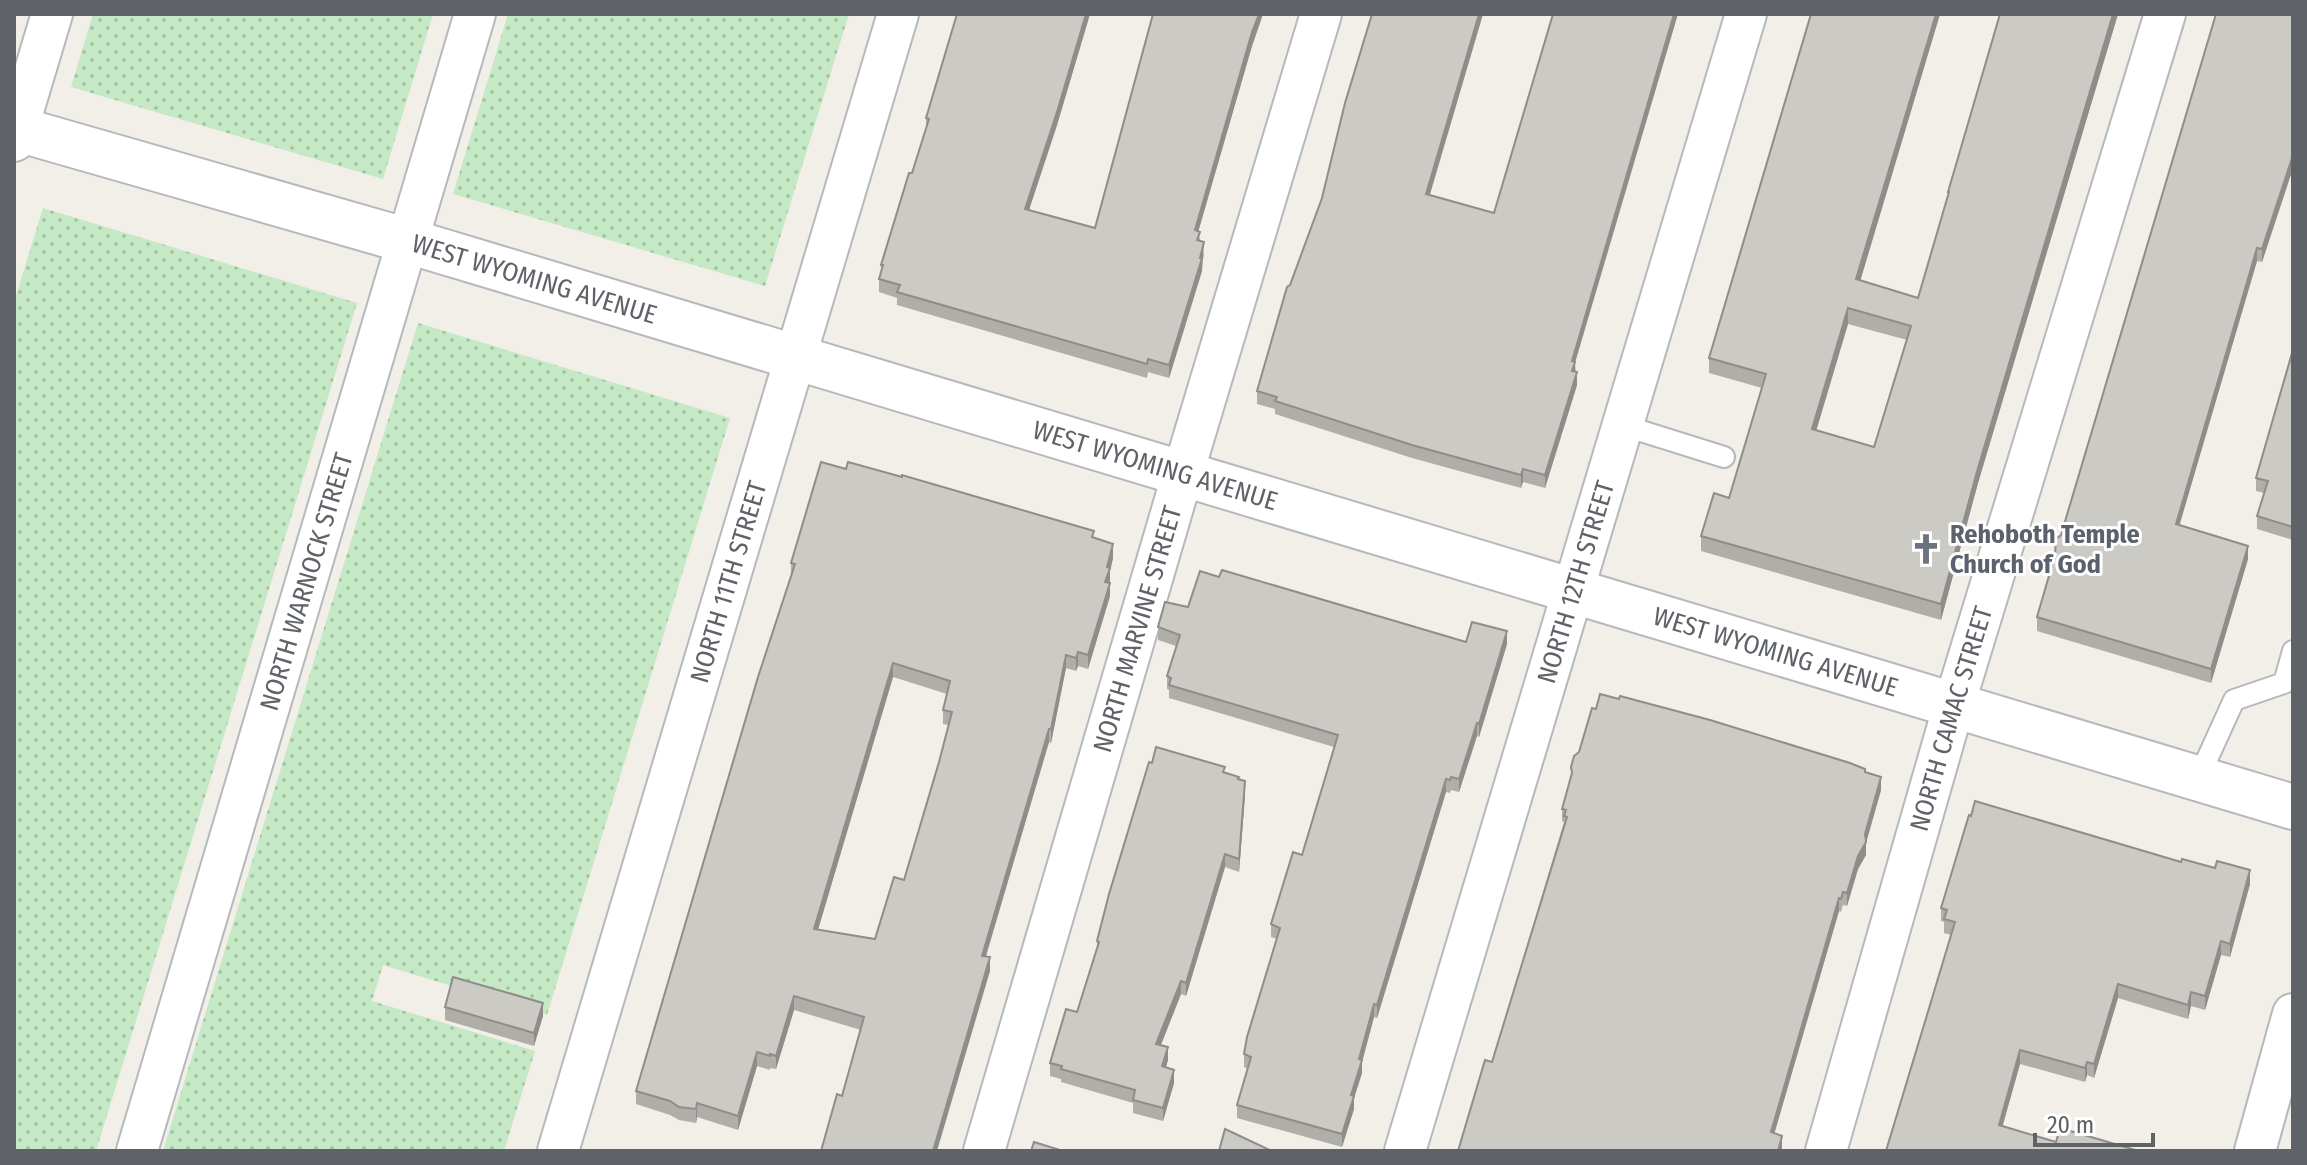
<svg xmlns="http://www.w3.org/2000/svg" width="2307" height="1165" font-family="'Fira Sans Condensed',sans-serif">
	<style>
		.grass { fill: url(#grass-dots) }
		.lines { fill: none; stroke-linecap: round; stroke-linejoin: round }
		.service-casing { stroke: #b5b8bc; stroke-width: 24 }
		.minor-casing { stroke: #b5b8bc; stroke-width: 44 }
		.tertiary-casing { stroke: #b5b8bc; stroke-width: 48 }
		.service { stroke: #fff; stroke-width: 20 }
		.minor { stroke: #fff; stroke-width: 40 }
		.tertiary { stroke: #fff; stroke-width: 44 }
		.wall { fill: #afaea9; fill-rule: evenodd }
		.shaded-wall { fill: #8f8d8a }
		.building { fill: #cccac5; stroke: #8f8d8a; stroke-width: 2; fill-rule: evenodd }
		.labels { text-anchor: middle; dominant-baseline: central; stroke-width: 6; stroke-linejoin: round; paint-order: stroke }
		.street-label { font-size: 26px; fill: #5f6368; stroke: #fff }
		.worship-label { font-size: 26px; font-weight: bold; fill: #5b616d; stroke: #fff; text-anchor: start }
	</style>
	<defs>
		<pattern id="grass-dots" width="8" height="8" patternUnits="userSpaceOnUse" patternTransform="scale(2)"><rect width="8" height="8" fill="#c5e8c5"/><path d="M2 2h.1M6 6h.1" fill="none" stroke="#a3c0a4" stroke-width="1.8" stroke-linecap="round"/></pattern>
	</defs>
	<rect width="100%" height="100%" fill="#f1efe8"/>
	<g class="grass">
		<path d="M93 14H433L383 179 71 87Z"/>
		<path d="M508 14H849L765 286 453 194Z"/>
		<path d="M43 208 357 303 96 1151H14V302Z"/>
		<path d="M418 323 730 418 547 1015 383 965 372 1001 535 1051 504 1151H163Z"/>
	</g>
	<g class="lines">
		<defs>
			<g id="service">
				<path d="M1622 425 1724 457"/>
				<path d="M2198 779 2234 700 2284 683 2293 651"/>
			</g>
			<g id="minor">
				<path d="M14 141 52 14"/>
				<path id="s1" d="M137 1151 475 14"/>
				<path id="s2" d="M558 1151 898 14"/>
				<path id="s3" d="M984 1151 1183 473 1321 14"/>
				<path id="s4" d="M1405 1151 1746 14"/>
				<path id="s5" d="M1826 1151 1954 705 2165 14"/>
				<path d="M2255 1151 2293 1014"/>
			</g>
			<g id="tertiary">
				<path id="s6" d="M14 128 408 241 2293 807"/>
			</g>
		</defs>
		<use href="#service" class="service-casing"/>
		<use href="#minor" class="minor-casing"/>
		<use href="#tertiary" class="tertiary-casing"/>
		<use href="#service" class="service"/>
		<use href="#minor" class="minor"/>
		<use href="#tertiary" class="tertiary"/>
	</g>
	<g class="wall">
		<path d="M957 14H1090L1057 125 1029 210 1095 228 1153 14H1263L1252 46 1198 231 1204 255 1202 262V271L1169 378 1148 372 1147 378 897 305V298L879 292V279L881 272V265L912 173 926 129V118Z"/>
		<path d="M1372 14H1483L1429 195 1575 363 1577 385 1545 488 1523 482 1521 488 1412 458 1275 414V409L1257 404V391L1290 285 1322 198Z"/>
		<path d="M1811 14H1940L1860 281 1918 298 1948 198V192L2000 14H2118L1978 483 1941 620 1701 551V536L1729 498 1762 388 1709 373V358ZM1848 324 1907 340 1874 447 1816 430Z"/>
		<path d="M2293 14V168L2262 262 2257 261 2179 525 2248 559 2211 683 2037 631V617L2061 535Z"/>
		<path d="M2293 353V540L2257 529V516L2264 493 2256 491V478Z"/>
		<path d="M846 469 1094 538 1113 558 1110 571V596L1088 669 1078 666 1076 671 1066 668 1051 743 1049 742 986 956 990 971 842 1096 861 1030 794 1010 776 1069 770 1068V1070L757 1066 738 1130 697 1117 696 1123 679 1120 670 1115 636 1104V1091L791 576V563ZM893 677 947 694 943 710V724L949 725 939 762 904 880 875 939 818 930Z"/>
		<path d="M1188 607 1466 642 1507 644 1479 737 1477 736 1459 792 1451 790 1450 793 1446 792 1377 1018 1374 1017 1362 1062V1073L1354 1098V1109L1342 1147 1237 1118V1105L1248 1069 1244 1067V1054L1277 939 1271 937V924L1302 855 1334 747 1169 698V690L1167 689V676L1176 646 1158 640V627Z"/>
		<path d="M1571 767 1865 772 1881 790 1866 843V855L1858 869 1847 906 1843 905 1841 912 1839 911 1774 1134 1782 1149 1492 1062 1564 822 1562 821V809L1571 777Z"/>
		<path d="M1225 773 1239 780 1245 795 1239 872 1225 867 1186 996 1181 994 1161 1045 1168 1060 1166 1067 1174 1083 1163 1121 1133 1113V1103L1061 1082V1079L1050 1076V1063L1077 1012 1097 948V941Z"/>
		<path d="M2250 884 2230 957 2221 955 2205 1010 2191 1006 2188 1019 2118 998 2094 1078 2087 1075 2085 1082 2020 1064 2002 1126 2056 1142 1886 1151 1951 935 1944 933V922L1941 921V908Z"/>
		<path d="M445 1007 543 1016 534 1046 445 1020Z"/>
	</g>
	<g class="shaded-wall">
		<path d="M1086 14H1090L1057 125 1025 222V209Z"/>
		<path d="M1259 14H1263L1252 46 1195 243V230L1252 32Z"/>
		<path d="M1479 14H1483L1426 208V194Z"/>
		<path d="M1674 14H1678L1575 363V375L1572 384V361Z"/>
		<path d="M1936 14H1940L1856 295V279Z"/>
		<path d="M2113 14H2118L1978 483 1941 620V604L1978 468Z"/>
		<path d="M2293 155V168L2262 262V249Z"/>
		<path d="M1204 242 1202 271 1169 378V365Z"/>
		<path d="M2257 248V261L2176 537V524Z"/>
		<path d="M1848 308V324L1812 445V429Z"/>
		<path d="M1577 372V385L1545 488V475Z"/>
		<path d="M1523 469V482L1521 488V475Z"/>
		<path d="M1113 544V558L1110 571V581L1105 595 1107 567Z"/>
		<path d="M2248 546V559L2211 683V669Z"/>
		<path d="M1110 583V596L1088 669V655Z"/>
		<path d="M1507 631V644L1479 737V724Z"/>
		<path d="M1078 652V666L1076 671V658Z"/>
		<path d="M1066 655V668L1051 743V729Z"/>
		<path d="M893 663V677L814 943V929Z"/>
		<path d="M1477 723V736L1459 792V779Z"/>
		<path d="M1049 729V742L982 969V956Z"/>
		<path d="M1881 777V790L1866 843V855L1858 869 1847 906V893Z"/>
		<path d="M1446 779V792L1377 1018V1005Z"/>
		<path d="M1245 781V795L1239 872V859Z"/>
		<path d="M1225 854V867L1186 996V983Z"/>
		<path d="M2250 870V884L2230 957V944Z"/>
		<path d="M1839 898V911L1771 1145V1132Z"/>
		<path d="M2221 941V955L2205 1010V996Z"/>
		<path d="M990 957V971L937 1151H933Z"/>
		<path d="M1181 981V994L1156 1057V1044Z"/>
		<path d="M2118 984V998L2094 1078V1064Z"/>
		<path d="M2191 992V1006L2188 1019V1005Z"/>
		<path d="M794 996V1010L776 1069V1056Z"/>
		<path d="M543 1003V1016L534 1046V1033Z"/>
		<path d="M1374 1004V1017L1362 1062V1073L1354 1098V1109L1342 1147V1134L1359 1059Z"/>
		<path d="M1168 1047V1060L1162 1079V1066Z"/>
		<path d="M2020 1050V1064L1999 1139V1125Z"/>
		<path d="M757 1052V1066L738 1130V1116Z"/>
		<path d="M2087 1062V1075L2085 1082V1068Z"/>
		<path d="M1174 1070V1083L1163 1121V1108Z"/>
		<path d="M697 1103V1117L696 1123V1109Z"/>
		<path d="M1782 1136V1151H1778Z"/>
	</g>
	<g class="building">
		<path d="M957 14H1086L1057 112 1025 209 1095 228 1153 14H1259L1252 32 1195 230 1200 232 1197 240 1204 242 1200 258H1202L1169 365 1148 359 1147 364 897 292 900 285 879 279 883 265H881L909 173H912L929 119 926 118Z"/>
		<path d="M1372 14H1479L1426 194 1494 213 1553 14H1674L1572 361 1575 362 1572 371 1577 372 1545 475 1523 469 1521 475 1412 445 1275 401 1277 397 1257 391 1287 287 1290 285 1322 198 1345 103Z"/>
		<path d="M1811 14H1936L1856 279 1918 298 1949 192H1948L2000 14H2113L1978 468 1941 604 1701 536 1714 493 1729 498 1766 374 1709 358ZM1848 308 1911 326 1874 447 1812 429Z"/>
		<path d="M2216 14H2293V155L2262 249 2257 248 2176 524 2248 546 2211 669 2037 617 2055 555 2056 539 2061 535Z"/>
		<path d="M2292 353H2293V527L2257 516 2268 481 2256 478Z"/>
		<path d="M821 462 846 469 848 462 902 477V475L1094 531 1092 537 1113 544 1107 567 1110 568 1105 582 1110 583 1088 655 1078 652 1076 658 1066 655 1051 729H1049L982 956 990 957 933 1151H821L837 1094 842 1096 864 1017 794 996 776 1056 770 1054V1056L757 1052 738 1116 697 1103 696 1109 679 1107 670 1101 636 1091 758 677 795 564 791 563ZM893 663 950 681 943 710 952 712 939 762 904 880 894 877 875 939 814 929Z"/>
		<path d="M1222 570 1466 642 1472 622 1507 631 1479 724 1477 723 1459 779 1451 777 1450 780 1446 779 1377 1005 1374 1004 1359 1059 1362 1060 1351 1095 1354 1096 1342 1134 1237 1105 1251 1057 1244 1054 1247 1037 1280 928 1271 924 1293 852 1302 855 1338 735 1169 685 1171 678 1167 676 1180 635 1158 627 1165 602 1188 607 1200 571 1219 577Z"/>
		<path d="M1600 694 1619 699 1620 696 1710 720 1850 763 1865 769V772L1881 777 1865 834 1866 842 1858 856 1847 893 1843 892 1841 899 1839 898 1771 1132 1782 1136 1778 1151H1458L1485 1060 1492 1062 1567 817 1564 816 1566 810 1562 809 1572 773 1571 767 1574 756 1579 752 1592 708 1596 709Z"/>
		<path d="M1156 747 1225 767 1223 772 1239 777 1238 779 1245 781 1239 859 1225 854 1186 983 1181 981 1156 1044 1168 1047 1162 1066 1174 1070 1163 1108 1133 1100 1135 1090 1061 1069 1062 1066 1050 1063 1066 1009 1077 1012 1099 942 1097 941 1109 894 1149 762 1152 763Z"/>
		<path d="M1975 801 2181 862 2182 859 2215 868 2217 861 2250 870 2230 944 2221 941 2205 996 2191 992 2188 1005 2118 984 2094 1064 2087 1062 2085 1068 2020 1050 1999 1125 2056 1142 2060 1128 2139 1151H1886L1955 922 1944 919 1947 910 1941 908 1969 815 1971 816Z"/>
		<path d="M453 977 543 1003 534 1033 445 1007Z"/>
		<path d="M1225 1129 1272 1151H1219Z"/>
		<path d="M1034 1142 1063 1151H1031Z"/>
	</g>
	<defs>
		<symbol id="church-bare" viewBox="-9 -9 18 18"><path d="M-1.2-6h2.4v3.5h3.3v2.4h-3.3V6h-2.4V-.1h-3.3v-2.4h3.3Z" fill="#6b7280" stroke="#fff" stroke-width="2.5" paint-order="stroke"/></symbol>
	</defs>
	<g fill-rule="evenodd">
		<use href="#church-bare" x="1904" y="527" width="44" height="44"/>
	</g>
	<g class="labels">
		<g class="street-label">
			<text stroke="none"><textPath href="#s6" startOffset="542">WEST WYOMING AVENUE</textPath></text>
			<text stroke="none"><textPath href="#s6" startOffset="1190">WEST WYOMING AVENUE</textPath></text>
			<text stroke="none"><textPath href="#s4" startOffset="594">NORTH 12TH STREET</textPath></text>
			<text stroke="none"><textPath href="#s1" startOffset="594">NORTH WARNOCK STREET</textPath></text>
			<text stroke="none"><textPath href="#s2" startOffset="594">NORTH 11TH STREET</textPath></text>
			<text stroke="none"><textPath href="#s3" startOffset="544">NORTH MARVINE STREET</textPath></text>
			<text stroke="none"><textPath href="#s6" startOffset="1838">WEST WYOMING AVENUE</textPath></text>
			<text stroke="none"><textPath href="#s5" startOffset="450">NORTH CAMAC STREET</textPath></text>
		</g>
		<g class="worship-label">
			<text x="1950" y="534">Rehoboth Temple<tspan x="1950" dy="30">Church of God</tspan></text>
		</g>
	</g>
	<rect width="2307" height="1165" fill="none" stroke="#5f6368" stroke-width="32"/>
	<path d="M2035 1133v12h118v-12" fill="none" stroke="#5f6368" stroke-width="4"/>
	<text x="2047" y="1133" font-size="24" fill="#5f6368" stroke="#ffffff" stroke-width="6" paint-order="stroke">20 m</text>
</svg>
